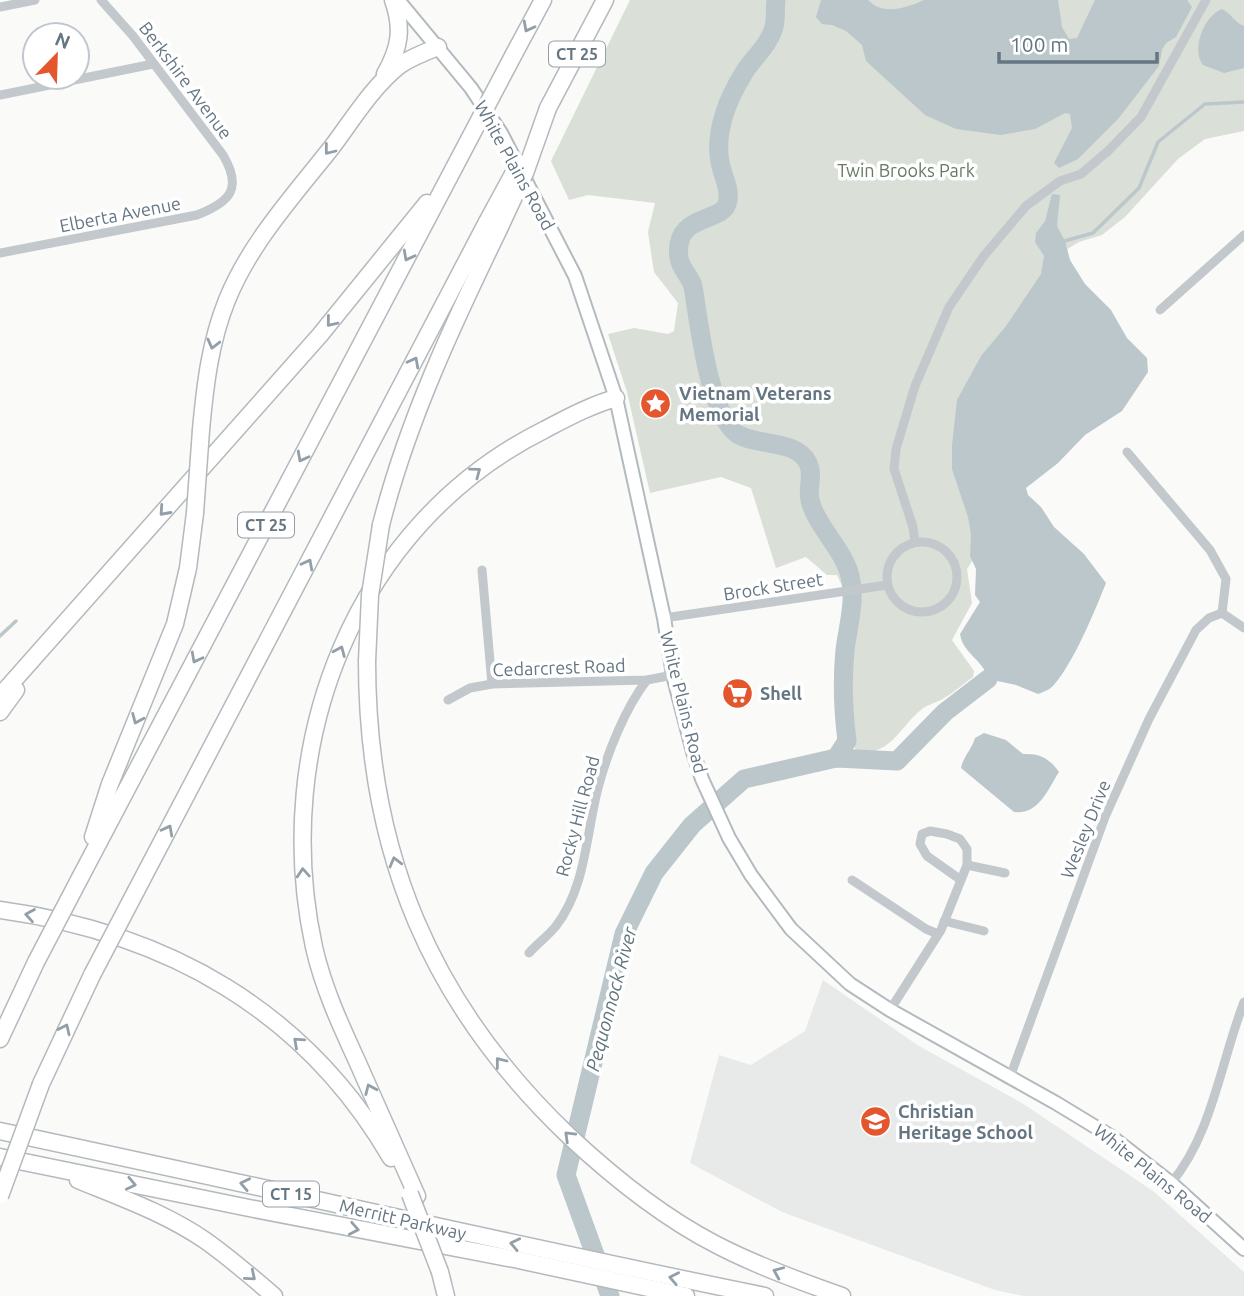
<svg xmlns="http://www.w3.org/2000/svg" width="1244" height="1296" font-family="Ubuntu,sans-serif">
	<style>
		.built { fill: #e8e9e9 }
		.green { fill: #dadfd7 }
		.water { fill: #bbc7cb }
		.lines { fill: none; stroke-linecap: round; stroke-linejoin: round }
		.stream { stroke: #bbc7cb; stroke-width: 3.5 }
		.river { stroke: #bbc7cb; stroke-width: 19 }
		.secondary-casing { stroke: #b3babf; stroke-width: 16 }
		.motorway-casing { stroke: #b4b9bd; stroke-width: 19 }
		.minor { stroke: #c3c8cc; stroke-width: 9 }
		.secondary { stroke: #fff; stroke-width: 12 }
		.motorway { stroke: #fff; stroke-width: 16 }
		.motorway-bridge-casing { stroke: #b4b9bd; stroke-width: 19; stroke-linecap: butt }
		.motorway-bridge { stroke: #fff; stroke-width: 16 }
		.oneway { stroke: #939fa8 }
		.labels { text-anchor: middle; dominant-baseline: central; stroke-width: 7; stroke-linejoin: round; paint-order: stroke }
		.shield { fill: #fff; stroke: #939fa8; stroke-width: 2 }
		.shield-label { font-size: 16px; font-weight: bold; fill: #657683 }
		.street-label { font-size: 18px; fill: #657683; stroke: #fff }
		.park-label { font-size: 18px; fill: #687a64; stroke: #fff }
		.poi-label { font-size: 18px; font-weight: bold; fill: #657683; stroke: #fff; text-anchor: start }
		.water-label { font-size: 19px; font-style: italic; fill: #60757c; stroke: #fff }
	</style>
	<rect width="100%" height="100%" fill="#fafaf8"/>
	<path class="built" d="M823 980 919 1046 1022 1103 1153 1191 1244 1272V1296H1024L995 1290 782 1212 690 1163 719 1055 751 1065 805 1031Z"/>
	<path class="green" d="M630 0H1244V131L1205 139 1178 159 1125 217 1102 235 1079 242 1052 258 978 552 967 569 972 603 952 640 974 671 973 677C962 685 952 694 941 700 935 703 927 705 922 709 898 728 892 756 856 752L852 737V679L847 633V597L837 575H827L806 557 776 568 751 488 721 477 650 493 627 392 608 334 634 328 668 334 674 331 678 303 654 272 648 232 655 203 588 195 569 200 551 161Z"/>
	<g class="water">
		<path d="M821 0H868C883 16 906 8 924 0H1058L1062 27 1069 39 1077 38 1095 0H1187L1192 7 1176 37 1166 43 1162 50 1159 66 1118 119 1078 159 1059 168 1054 163 1072 128 1070 114 1065 113 1035 129 1001 135 956 129 925 115 866 61 862 45 846 31 832 25 822 24 816 17Z"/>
		<path d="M1222 9C1231 13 1235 23 1244 26V68L1224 73 1203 65C1191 49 1204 16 1222 9Z"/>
		<path d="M1052 194 1060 195 1057 226 1065 241 1070 260 1085 284 1111 310 1127 338 1147 358 1148 372 1122 411 1085 435 1058 463 1026 488 1028 495 1041 507 1054 527 1084 554 1106 583C1095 611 1073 664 1053 686 1049 690 1043 692 1038 694L1016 685 988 679C984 660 963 654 960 634L980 602 975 595 976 569 970 556 971 535 968 517 952 469V445L957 400 981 356 1006 326 1041 274 1044 256 1035 242 1036 233 1045 221Z"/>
		<path d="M984 733 1006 740 1023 754C1040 753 1049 758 1059 772 1048 789 1039 815 1014 812L961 768C963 757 972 749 975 738Z"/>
	</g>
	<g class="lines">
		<g class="stream">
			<path d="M1061 242 1093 233 1139 188 1158 142 1205 104 1244 102"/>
			<path d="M0 636 16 621"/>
		</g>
		<g class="river">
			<path d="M776 0C775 9 776 19 774 27 769 45 755 56 745 71 737 84 728 101 724 115 719 131 717 146 720 162 722 175 732 191 727 204 721 223 673 213 679 258 680 267 690 277 693 286 699 322 708 410 736 433 754 447 796 438 808 463 814 475 807 488 810 500 816 526 844 550 850 576 856 600 848 626 845 650 842 681 843 710 847 741L836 758"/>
			<path d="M610 1296 566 1175 624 934 654 873 692 825 744 779 836 758 897 761 945 712 988 679"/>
		</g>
		<defs>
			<path id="secondary" d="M398 0 471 88 501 133 575 276 616 398 664 618 673 675 693 752 702 779 729 838 751 875 791 929 850 984 890 1010 1056 1103 1112 1137 1171 1183 1244 1249"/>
			<g id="motorway">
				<path d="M514 54 543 0"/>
				<path d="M385 74C400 48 403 28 393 0"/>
				<path d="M548 108 605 0"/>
				<path d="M201 430C205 386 210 342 227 300 250 243 294 195 332 147 353 119 373 86 400 65 412 57 425 52 438 47"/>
				<path d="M381 525C407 422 453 324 499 229"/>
				<path d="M367 661C367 853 431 1005 570 1137 614 1178 661 1216 715 1244 755 1265 799 1281 842 1296"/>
				<path d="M0 696 320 335 427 203"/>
				<path d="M0 712 16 690"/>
				<path d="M93 837 110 784 175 624 188 568 195 513"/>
				<path d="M81 876 454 168"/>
				<path d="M136 891 487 222"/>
				<path d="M0 910C167 933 305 1010 391 1158"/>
				<path d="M0 1039 36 962"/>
				<path d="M41 1084 92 975"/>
				<path d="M0 1131C255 1185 509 1244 765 1296"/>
				<path d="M0 1157 249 1208 514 1259 686 1296"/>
				<path d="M78 1180C122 1198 167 1214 206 1241 230 1258 252 1277 274 1296"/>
				<path d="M417 1196C397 1151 377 1106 357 1061 340 1024 323 987 314 947 270 745 354 525 544 430 567 418 591 405 616 398"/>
				<path d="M440 1272 446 1296"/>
			</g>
		</defs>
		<use href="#secondary" class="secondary-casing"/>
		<use href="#motorway" class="motorway-casing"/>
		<g class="minor">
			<path d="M0 7 35 0"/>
			<path d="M0 95 153 64"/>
			<path d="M0 253 197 215C230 202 243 189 223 155L133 36 101 0"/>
			<path d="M1160 310 1244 235"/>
			<path d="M1127 452 1210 550 1226 579 1222 613"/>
			<circle cx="922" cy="577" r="35"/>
			<path d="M915 542 913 527 894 469 896 449 915 386 949 307 983 257 1026 206 1060 181 1081 174 1108 151 1141 117 1206 0"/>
			<path d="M482 570 492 684"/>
			<path d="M1222 613 1244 628"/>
			<path d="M664 618 887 585"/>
			<path d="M448 700 470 688 492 684 647 680 673 675"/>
			<path d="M967 865 1005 873"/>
			<path d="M852 880 926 929 938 934"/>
			<path d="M944 921 984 931"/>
			<path d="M529 953C537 944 548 936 556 926 586 887 586 834 598 788 607 754 625 708 647 680"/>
			<path d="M890 1010 941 930 967 865V849L960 839 947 834 930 831 922 834 920 844 927 856 961 880"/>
			<path d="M1010 1077 1105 817 1149 719 1196 630 1209 618 1222 613"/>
			<path d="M1171 1183C1212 1135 1221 1061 1244 1002"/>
		</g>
		<use href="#secondary" class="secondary"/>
		<use href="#motorway" class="motorway"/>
		<defs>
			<g id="motorway-bridge">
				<path d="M454 168 514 54"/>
				<path d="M487 222 519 163"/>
				<path d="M499 229 525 173 548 108"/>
				<path d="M195 513 201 430"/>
				<path d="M367 661 370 595 381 525"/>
				<path d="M36 962 81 876"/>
				<path d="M92 975 136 891"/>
				<path d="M410 1194 440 1272"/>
				<path d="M0 1196 41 1084"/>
			</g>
		</defs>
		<use href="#motorway-bridge" class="motorway-bridge-casing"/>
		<use href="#motorway-bridge" class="motorway-bridge"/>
	</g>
	<defs><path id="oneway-chevron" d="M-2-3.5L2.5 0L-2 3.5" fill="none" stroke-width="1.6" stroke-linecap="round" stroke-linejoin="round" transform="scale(1.75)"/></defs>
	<g class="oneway">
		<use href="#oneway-chevron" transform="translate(528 27) rotate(118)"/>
		<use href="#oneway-chevron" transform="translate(329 150) rotate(128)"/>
		<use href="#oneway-chevron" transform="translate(408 256) rotate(118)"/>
		<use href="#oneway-chevron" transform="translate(331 322) rotate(129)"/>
		<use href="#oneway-chevron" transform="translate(213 344) rotate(104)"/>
		<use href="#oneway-chevron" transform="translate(414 362) rotate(-62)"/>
		<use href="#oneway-chevron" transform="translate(302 457) rotate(118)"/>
		<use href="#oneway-chevron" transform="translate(476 472) rotate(-37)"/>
		<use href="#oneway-chevron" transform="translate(164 511) rotate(132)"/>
		<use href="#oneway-chevron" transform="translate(308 564) rotate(-62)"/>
		<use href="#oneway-chevron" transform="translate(340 651) rotate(-67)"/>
		<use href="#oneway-chevron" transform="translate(196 658) rotate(118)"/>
		<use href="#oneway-chevron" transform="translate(137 719) rotate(113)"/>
		<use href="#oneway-chevron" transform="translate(168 830) rotate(-62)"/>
		<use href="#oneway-chevron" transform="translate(395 862) rotate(-105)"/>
		<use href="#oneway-chevron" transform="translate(303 873) rotate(-94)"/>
		<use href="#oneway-chevron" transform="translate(30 915) rotate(-170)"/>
		<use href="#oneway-chevron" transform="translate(65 1029) rotate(-65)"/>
		<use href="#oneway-chevron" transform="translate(298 1042) rotate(-138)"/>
		<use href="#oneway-chevron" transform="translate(500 1062) rotate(-128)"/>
		<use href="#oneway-chevron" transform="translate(370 1089) rotate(-114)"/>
		<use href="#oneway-chevron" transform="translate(569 1136) rotate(-136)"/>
		<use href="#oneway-chevron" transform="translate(131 1184) rotate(12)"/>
		<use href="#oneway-chevron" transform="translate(245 1184) rotate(-168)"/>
		<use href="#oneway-chevron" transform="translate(354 1229) rotate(11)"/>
		<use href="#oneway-chevron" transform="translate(515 1244) rotate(-168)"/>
		<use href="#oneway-chevron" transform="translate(778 1272) rotate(-157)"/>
		<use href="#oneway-chevron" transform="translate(251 1276) rotate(40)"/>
		<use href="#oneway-chevron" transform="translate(674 1278) rotate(-169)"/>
	</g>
	<defs>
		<symbol id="sight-disc" viewBox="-11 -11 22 22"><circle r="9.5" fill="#e4572e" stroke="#fff"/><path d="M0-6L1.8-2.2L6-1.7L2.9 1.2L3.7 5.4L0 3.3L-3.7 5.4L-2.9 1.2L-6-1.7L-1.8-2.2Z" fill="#fff"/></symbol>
		<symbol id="supermarket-disc" viewBox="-11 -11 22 22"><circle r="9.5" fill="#e4572e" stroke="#fff"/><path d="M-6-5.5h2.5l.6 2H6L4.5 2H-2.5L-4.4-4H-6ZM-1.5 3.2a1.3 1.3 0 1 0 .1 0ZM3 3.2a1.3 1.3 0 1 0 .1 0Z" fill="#fff"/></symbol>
		<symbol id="school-disc" viewBox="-11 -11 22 22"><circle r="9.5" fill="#e4572e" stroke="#fff"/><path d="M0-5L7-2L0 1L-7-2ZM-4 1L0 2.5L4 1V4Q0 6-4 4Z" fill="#fff"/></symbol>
	</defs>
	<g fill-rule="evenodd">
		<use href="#sight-disc" x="638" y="386" width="35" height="35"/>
		<use href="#supermarket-disc" x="720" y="676" width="35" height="35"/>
		<use href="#school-disc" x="858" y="1104" width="35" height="35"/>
	</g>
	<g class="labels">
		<g class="shield">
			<rect x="549" y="41.5" width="56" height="25" rx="5"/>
			<rect x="238" y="512.5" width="56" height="25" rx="5"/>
			<rect x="263" y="1181.5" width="56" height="25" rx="5"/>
		</g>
		<g class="shield-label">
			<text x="577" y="54">CT 25</text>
			<text x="266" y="525">CT 25</text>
			<text x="291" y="1194">CT 15</text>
		</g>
		<g class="street-label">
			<text transform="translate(186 80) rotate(53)">Berkshire Avenue</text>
			<text transform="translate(515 165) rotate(61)">White Plains Road</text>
			<text transform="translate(120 214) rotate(-11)">Elberta Avenue</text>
			<text transform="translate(773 586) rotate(-9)">Brock Street</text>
			<text transform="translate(559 667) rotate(-2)">Cedarcrest Road</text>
			<text transform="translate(684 702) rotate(76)">White Plains Road</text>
			<text transform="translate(577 816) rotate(-75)">Rocky Hill Road</text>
			<text transform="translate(1085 829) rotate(-68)">Wesley Drive</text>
			<text transform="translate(1153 1173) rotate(39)">White Plains Road</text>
			<text transform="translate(403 1219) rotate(13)">Merritt Parkway</text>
		</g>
		<g class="park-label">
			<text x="906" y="170">Twin Brooks Park</text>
		</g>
		<g class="poi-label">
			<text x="679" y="393">Vietnam Veterans<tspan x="679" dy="21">Memorial</tspan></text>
			<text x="760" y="693">Shell</text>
			<text x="898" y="1111">Christian<tspan x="898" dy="21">Heritage School</tspan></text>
		</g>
		<g class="water-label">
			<text transform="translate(611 999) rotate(-75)">Pequonnock River</text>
		</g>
	</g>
	<g transform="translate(56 56) rotate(23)"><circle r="33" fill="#ffffff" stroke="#c1c8cd" stroke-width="2"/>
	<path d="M0-5L12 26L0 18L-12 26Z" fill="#e4572e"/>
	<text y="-10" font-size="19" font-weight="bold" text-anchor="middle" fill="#657683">N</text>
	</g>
	<path d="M999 52v10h158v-10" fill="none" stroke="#657683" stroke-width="3.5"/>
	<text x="1010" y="52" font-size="21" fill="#657683" stroke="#ffffff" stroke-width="5" paint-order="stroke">100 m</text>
</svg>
